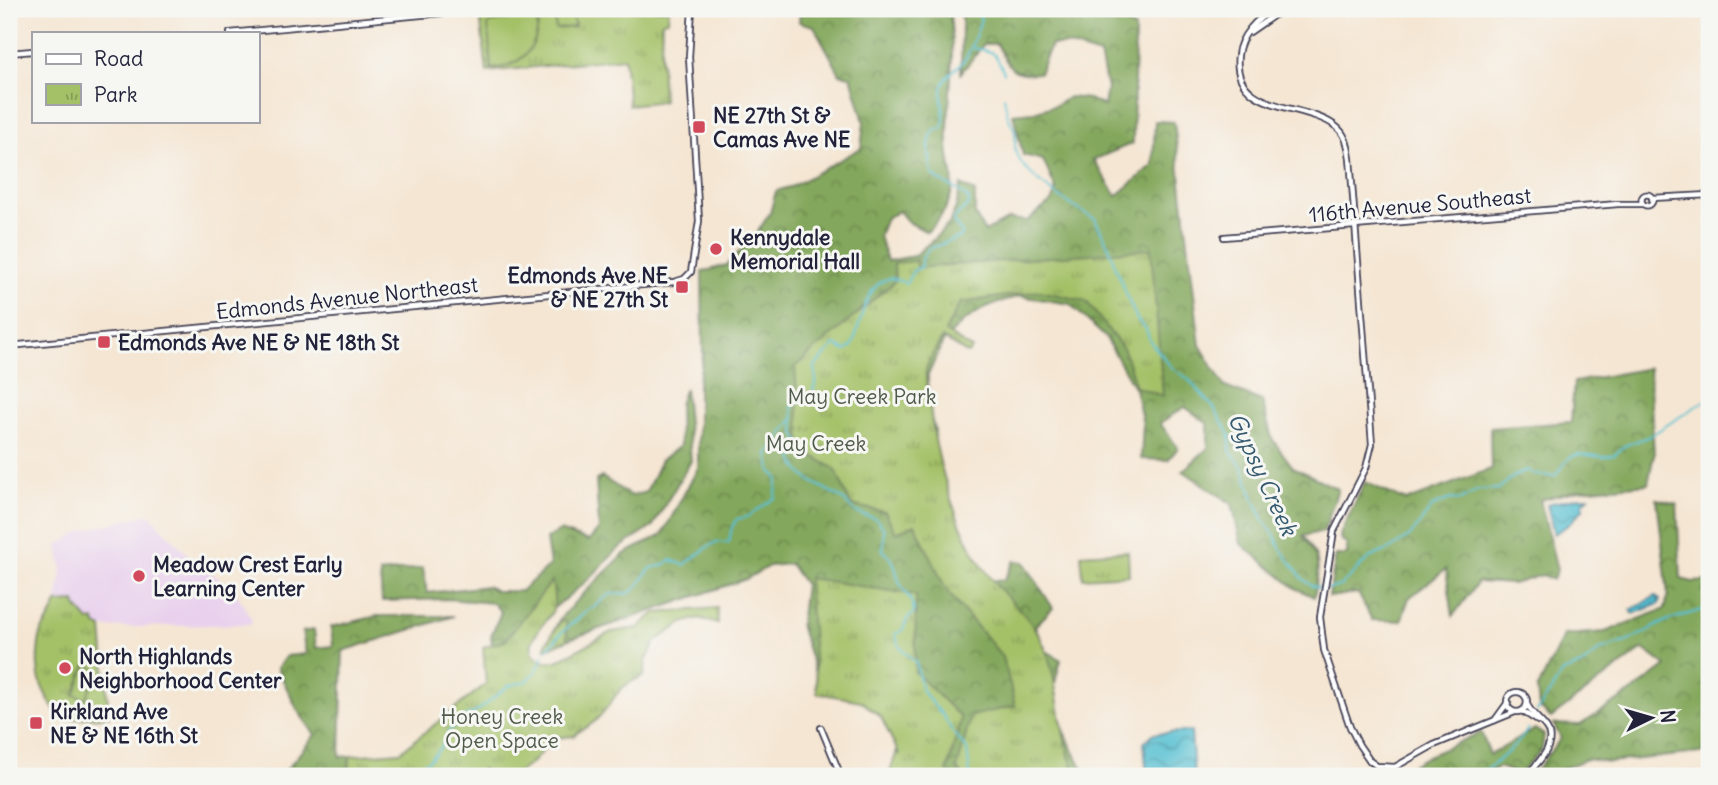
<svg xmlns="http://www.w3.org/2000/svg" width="1718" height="785" font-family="Delius,sans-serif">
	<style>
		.built { fill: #e9d1ed }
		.forest { fill: url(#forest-crowns); stroke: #52644c; stroke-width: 2 }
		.park { fill: url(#park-tufts); stroke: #637252; stroke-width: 2 }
		.pitch { fill: #a4c168; stroke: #637252; stroke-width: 2 }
		.water { fill: url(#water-waves); stroke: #3c7186; stroke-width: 2 }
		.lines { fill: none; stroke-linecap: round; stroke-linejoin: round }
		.stream { stroke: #56c0d2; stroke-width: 2 }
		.tertiary-casing { stroke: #423f52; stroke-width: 8 }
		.tertiary { stroke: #fff; stroke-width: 4.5 }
		.poi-dot { fill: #d1495b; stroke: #f6f6f2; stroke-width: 2.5 }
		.labels { text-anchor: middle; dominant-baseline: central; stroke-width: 6; stroke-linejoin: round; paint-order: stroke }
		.poi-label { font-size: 21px; font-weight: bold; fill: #22223b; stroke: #f6f6f2; text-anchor: start }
		.street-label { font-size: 21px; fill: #22223b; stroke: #f6f6f2 }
		.park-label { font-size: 21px; fill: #505a4b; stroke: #f6f6f2 }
		.water-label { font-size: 23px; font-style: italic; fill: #345970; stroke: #f6f6f2 }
	</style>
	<defs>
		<pattern id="forest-crowns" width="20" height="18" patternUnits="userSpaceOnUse" patternTransform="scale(1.75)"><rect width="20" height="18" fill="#83a75c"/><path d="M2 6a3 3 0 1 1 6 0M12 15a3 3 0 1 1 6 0" fill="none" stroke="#6b884d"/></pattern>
		<pattern id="park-tufts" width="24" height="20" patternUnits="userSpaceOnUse" patternTransform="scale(1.75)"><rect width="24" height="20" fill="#a4c168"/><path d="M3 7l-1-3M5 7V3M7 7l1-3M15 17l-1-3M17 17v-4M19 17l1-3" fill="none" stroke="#859c57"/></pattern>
		<pattern id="water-waves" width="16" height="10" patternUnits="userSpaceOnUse" patternTransform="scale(1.75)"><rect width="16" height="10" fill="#56c0d2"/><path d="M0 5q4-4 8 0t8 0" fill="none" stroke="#479cac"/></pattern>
	</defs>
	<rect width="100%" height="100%" fill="#f6f6f2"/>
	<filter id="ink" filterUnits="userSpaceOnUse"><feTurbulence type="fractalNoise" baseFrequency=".0143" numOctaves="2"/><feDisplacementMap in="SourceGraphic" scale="14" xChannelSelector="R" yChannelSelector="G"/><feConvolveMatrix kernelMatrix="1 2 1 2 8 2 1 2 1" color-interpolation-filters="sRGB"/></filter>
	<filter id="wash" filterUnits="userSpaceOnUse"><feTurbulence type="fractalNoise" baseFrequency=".00686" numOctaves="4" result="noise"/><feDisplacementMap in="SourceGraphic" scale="28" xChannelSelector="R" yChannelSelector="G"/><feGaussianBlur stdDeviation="1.57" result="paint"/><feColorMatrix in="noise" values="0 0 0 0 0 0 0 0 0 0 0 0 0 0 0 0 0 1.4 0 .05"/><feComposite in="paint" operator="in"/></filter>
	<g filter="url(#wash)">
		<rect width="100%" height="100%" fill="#f5e6d3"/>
		<path class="built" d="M149 514 189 556 235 591 251 618 252 624 102 628 89 621 75 606V603H57L62 570 58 545 82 531Z"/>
		<g class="forest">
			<path d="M800 9H949C957 53 947 98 948 143 948 160 955 174 952 191 948 209 939 220 927 232L908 222 899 211 886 218 879 236 887 261 914 256 935 238 949 224 956 207 961 185 975 192V215L985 232 1009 219 1027 221 1052 201 1056 189 1043 160 1023 155 1013 114 1034 112 1056 105 1069 97 1089 99 1104 106 1107 88 1100 55 1067 45H1051L1039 73C1011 76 1009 67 997 44H984L961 73 962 21 958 9H1096L1135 28 1133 143 1093 160 1117 196 1153 165 1155 121 1174 122 1200 345 1225 387 1262 401 1272 439 1293 467 1338 489 1324 531 1303 536C1322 559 1319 569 1314 597L1295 588 1241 544 1232 504 1183 471 1208 448V424L1185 407 1160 423 1178 448 1168 460 1141 459 1143 424 1135 389 1106 338 1070 304 1020 296 986 307 964 321 943 342 928 375V409L935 430 932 465 985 581 1004 580 1014 561 1024 562 1053 608 1035 626 1045 650 1061 660C1059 668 1055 678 1055 687 1055 719 1072 749 1087 776H898L896 747 871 696 820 689 800 625 805 585 790 564 769 566 746 579 546 647 559 620 574 603 624 554 662 535 698 468V384L703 356 702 272 727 265 756 234 770 213 776 191 793 186 861 148 864 122 851 76 840 74 814 26 799 22Z"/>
			<path d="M1649 368 1654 454 1648 484 1578 490 1540 500 1557 570 1553 580 1542 575 1513 584 1478 582 1453 616 1446 569 1409 598 1401 621 1372 620 1358 593 1329 597 1336 555H1347V545L1340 538 1341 532 1365 482 1406 501 1491 469 1490 428 1571 422 1574 382Z"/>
			<path d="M685 388 691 461 652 527 618 549 590 578 554 608 552 582 505 641 492 645 491 636 501 612 493 603 447 599 382 601 380 573 423 568 427 593 487 586 496 591H521L550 565 546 539 560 531 589 541 599 529 596 480 602 477 631 496 646 492 661 460 680 446 679 404Z"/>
			<path d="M1657 499 1677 504 1681 579 1693 582 1709 581V752L1609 762 1586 759 1546 776H1532L1561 738 1553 724 1580 725 1633 691 1666 666 1643 649 1551 718 1539 707 1537 690 1564 635 1605 632 1665 609 1668 595Z"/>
			<path d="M377 616H454L343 651 340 757 350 756 349 776H281L315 735 298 711 277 668 286 656 306 654 302 632 314 630 316 648 333 646 331 627Z"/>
			<path d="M1535 729 1544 735 1542 749 1519 774 1499 767 1481 776H1393L1426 757 1481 732 1490 755Z"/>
		</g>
		<g class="park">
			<path d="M555 9H669L668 20 662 21 661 54 663 101 629 105 624 58 487 72 480 16Z"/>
			<path d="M1151 249 1163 396 1136 387 1124 350 1086 301 1040 291 960 303 945 332 972 349 968 354 942 338C937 347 927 361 926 371 925 379 928 389 929 398 934 453 954 527 987 573 1004 598 1030 614 1043 643 1061 685 1057 735 1077 776H964L957 769 971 716 1015 706 1007 672 1001 655 946 590 915 524 896 533 885 512 851 505 835 469 801 449 795 367 895 281 894 263 916 261 917 268Z"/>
			<path d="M1128 551 1129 575 1083 578 1081 554Z"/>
			<path d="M808 578 916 595 915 672 961 718 947 771 952 776H893V772L890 771 896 754H899L881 717 861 701 817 693Z"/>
			<path d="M552 581C553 589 556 602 553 610 545 626 514 648 545 662L557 661 611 632 638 628 655 613 717 608 718 624 699 618 683 623 656 641 646 661 644 676C613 687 617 700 596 720 590 727 580 729 574 736L554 738 531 764 512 776H488L483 769 473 776H349L350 756 400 752 486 684 483 647 505 641Z"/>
			<path d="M75 602 76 606 89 621 95 620 96 625 102 628 109 716 61 720C42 691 34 678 39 643 40 638 40 632 44 627 49 620 53 612 57 603Z"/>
			<path d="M561 621H566L567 640 547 649 546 643Z"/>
		</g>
		<g class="pitch">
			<path d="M573 14 574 27 556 29 554 16Z"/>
			<path d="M537 16C541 46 521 67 491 69L488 25 491 22Z"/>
			<path d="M86 665 97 669 86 699 74 695Z"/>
		</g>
		<g class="water">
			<path d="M1580 497H1589L1583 503V509L1568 525 1554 534 1547 504Z"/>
			<path d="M1656 596 1660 600 1659 604 1633 614 1631 610Z"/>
			<path d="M1191 731 1194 776H1147L1144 743 1153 734Z"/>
		</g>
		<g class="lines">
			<g class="stream">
				<path d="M973 48C995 52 995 51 1004 73"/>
				<path d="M1004 96C1006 109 1007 116 1013 127 1018 134 1013 145 1016 153 1025 177 1073 207 1095 219L1109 247 1114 263 1131 306 1138 321 1146 329 1150 341 1172 368 1187 378 1214 408 1230 435V451L1242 466 1254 499 1264 521 1275 536 1280 548 1303 579 1312 586 1321 588"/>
				<path d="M1327 589 1340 586 1369 558 1390 549 1410 536 1433 506 1450 499 1461 500 1478 490 1498 489 1513 477 1527 470 1536 475 1555 476 1570 457 1580 454 1604 457 1614 455 1626 445 1650 436 1709 398"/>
				<path d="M547 650 562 632 588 610C598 607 603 596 612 594 618 593 624 596 629 593 646 585 642 565 662 566L671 560 684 565C691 560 710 544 717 542 721 542 725 543 729 542L732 527 737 519 747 517 775 498 778 478 771 471 768 454 794 418"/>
				<path d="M1537 712 1563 672 1583 664 1600 650 1628 641 1668 620 1709 608"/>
				<path d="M386 776 395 771 408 769 428 761 441 747 449 731 461 719 476 712 508 686 527 681 537 670 544 655"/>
				<path d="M970 776 967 749 954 734 944 717 922 691 916 663 900 647 895 634 902 631 907 619 914 613C913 597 904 594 899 581 893 563 898 566 883 550L884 530C874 512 872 520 858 513 851 510 847 502 841 498 825 487 795 479 793 455L801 445 795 433 792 408 794 403 812 394 816 383 815 366 835 345 846 351 852 346C861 326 864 282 891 278L906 283 913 271 921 267 922 259 928 249 961 237 962 233 953 222 954 219 969 204V200C959 187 943 186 932 174 930 159 925 142 935 129H942C948 115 938 100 943 85 947 72 961 67 967 56 973 45 977 31 981 19L975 9"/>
				<path d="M1454 776C1463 773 1473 774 1483 771 1494 766 1524 739 1528 728"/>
			</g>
		</g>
	</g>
	<g filter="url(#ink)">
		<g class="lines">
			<defs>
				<g id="tertiary">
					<path d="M1273 9C1257 19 1240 35 1238 55 1231 112 1303 103 1334 125 1346 133 1348 145 1350 158L1372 444 1366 468 1334 531 1320 617 1324 650 1350 727 1359 745 1370 761 1377 766 1395 767 1434 745 1515 712"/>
					<path d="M1250 32 1283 9"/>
					<path d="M230 33 485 9"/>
					<path d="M9 53 33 51"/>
					<circle cx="1647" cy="200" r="5.5"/>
					<path d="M1652 198 1709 195"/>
					<path d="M1224 237 1618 204H1642"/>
					<path d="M9 346 674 282 684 279 691 272 699 221 689 57 692 9"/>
					<circle cx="1517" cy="702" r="10"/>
					<path d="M1522 711 1538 721"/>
					<path d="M1495 720 1508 702"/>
					<path d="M821 728 841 776"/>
					<path d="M1526 776C1538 763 1560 742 1544 725 1538 718 1531 713 1527 704"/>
				</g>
			</defs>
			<use href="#tertiary" class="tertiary-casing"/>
			<use href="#tertiary" class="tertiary"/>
		</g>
	</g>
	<g class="poi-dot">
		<rect x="692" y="120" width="14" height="14" rx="3.5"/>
		<circle cx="716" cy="249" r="7"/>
		<rect x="675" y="280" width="14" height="14" rx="3.5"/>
		<rect x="97" y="335" width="14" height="14" rx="3.5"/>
		<circle cx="139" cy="576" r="7"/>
		<circle cx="65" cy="668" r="7"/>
		<rect x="29" y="716" width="14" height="14" rx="3.5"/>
	</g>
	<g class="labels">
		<g class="poi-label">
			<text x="713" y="115">NE 27th St &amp;<tspan x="713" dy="24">Camas Ave NE</tspan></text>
			<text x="730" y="237">Kennydale<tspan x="730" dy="24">Memorial Hall</tspan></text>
			<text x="668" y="275" text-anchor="end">Edmonds Ave NE<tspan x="668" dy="24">&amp; NE 27th St</tspan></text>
			<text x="118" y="342">Edmonds Ave NE &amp; NE 18th St</text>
			<text x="153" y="564">Meadow Crest Early<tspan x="153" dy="24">Learning Center</tspan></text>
			<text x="79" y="656">North Highlands<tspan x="79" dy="24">Neighborhood Center</tspan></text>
			<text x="50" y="711">Kirkland Ave<tspan x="50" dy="24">NE &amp; NE 16th St</tspan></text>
		</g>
		<g class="street-label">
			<text transform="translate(1420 205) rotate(-5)">116th Avenue Southeast</text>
			<text transform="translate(347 298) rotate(-6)">Edmonds Avenue Northeast</text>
		</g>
		<g class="park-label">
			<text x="862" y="396">May Creek Park</text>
			<text x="816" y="443">May Creek</text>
			<text x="502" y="716">Honey Creek<tspan x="502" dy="24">Open Space</tspan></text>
		</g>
		<g class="water-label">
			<text transform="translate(1263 474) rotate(65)">Gypsy Creek</text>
		</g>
	</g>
	<rect width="1718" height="785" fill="none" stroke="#f6f6f2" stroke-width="35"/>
	<rect x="32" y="32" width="228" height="91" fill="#f6f6f2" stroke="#a1a1a9" stroke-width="2"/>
	<rect x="46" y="54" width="35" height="10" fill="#ffffff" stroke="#a1a1a9" stroke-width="2"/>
	<text x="94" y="66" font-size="21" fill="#22223b">Road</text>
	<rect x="46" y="84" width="35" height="21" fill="url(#park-tufts)" stroke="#a1a1a9" stroke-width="2"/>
	<text x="94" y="102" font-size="21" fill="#22223b">Park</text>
	<g transform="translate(1651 718) rotate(85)" stroke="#f6f6f2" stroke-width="5" paint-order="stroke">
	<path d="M0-5L12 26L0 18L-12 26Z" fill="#22223b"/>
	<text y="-10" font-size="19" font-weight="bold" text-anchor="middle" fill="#22223b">N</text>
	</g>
</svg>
